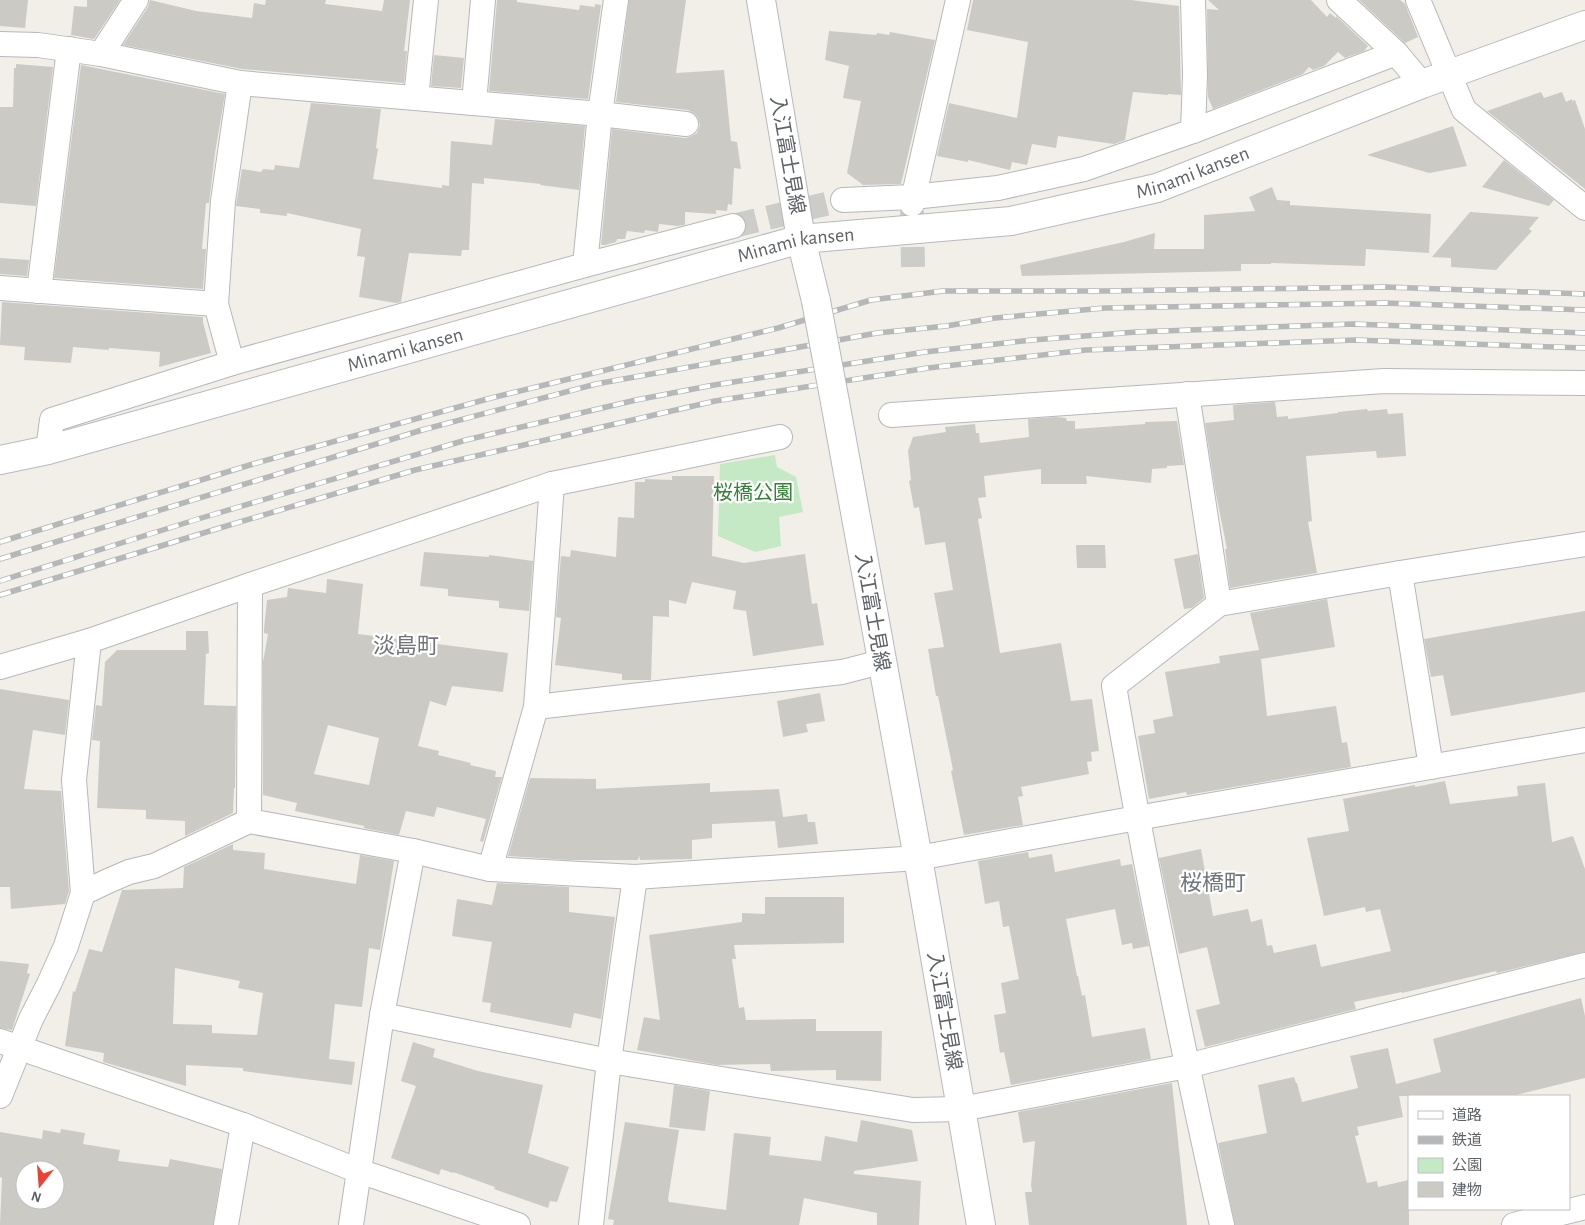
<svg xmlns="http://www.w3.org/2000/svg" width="1585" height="1225" font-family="'Alegreya Sans','Noto Sans JP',sans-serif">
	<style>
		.green { fill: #c5e8c5 }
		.building { fill: #cccac5; fill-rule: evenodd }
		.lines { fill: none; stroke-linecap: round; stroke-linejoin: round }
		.minor-tunnel { stroke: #ccccc8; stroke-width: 24; stroke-dasharray: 24 12; stroke-linecap: butt }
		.minor-casing { stroke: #b5b8bc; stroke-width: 26 }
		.secondary-casing { stroke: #b6babf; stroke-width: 30 }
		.minor { stroke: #fff; stroke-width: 24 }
		.secondary { stroke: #fff; stroke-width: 28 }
		.rail-casing { stroke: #b6b7b8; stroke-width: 5.5 }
		.rail { stroke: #fff; stroke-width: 4; stroke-dasharray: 11; stroke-linecap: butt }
		.secondary-bridge-casing { stroke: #b6babf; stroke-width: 30; stroke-linecap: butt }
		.secondary-bridge { stroke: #fff; stroke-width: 28 }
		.labels { text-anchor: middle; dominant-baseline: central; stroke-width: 4.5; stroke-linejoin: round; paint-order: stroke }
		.street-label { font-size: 20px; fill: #5f6368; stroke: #fff }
		.park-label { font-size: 20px; fill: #348238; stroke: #fff }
		.quarter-label { font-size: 22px; fill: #70757a; stroke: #fff }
	</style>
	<rect width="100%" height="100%" fill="#f1efe8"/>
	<path class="green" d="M775 455 777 467 796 477 803 512 779 517 781 546 755 552 718 536 720 464Z"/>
	<g class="building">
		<path d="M0 0H28L25 28 0 26Z"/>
		<path d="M87 0H120L94 39 71 35 74 6 87 7Z"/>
		<path d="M150 0 196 11 252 18 254 3 265 5 266 0H326L325 4 382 11 384 0H410L404 51H407L404 83 242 69 123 45 148 7Z"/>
		<path d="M497 0H517V2L579 10 580 5 595 7V4L601 5 588 99 489 91Z"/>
		<path d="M629 0H686L676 73 724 70 731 141 737 142 741 169 734 168 732 205 728 204 727 211 716 210V214L685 212V225L678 226 659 224 658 232 645 230 644 233 627 231 625 239H617L616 242 605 245H601L612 129 685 138 692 136 697 133 700 125 698 118 694 113 688 110 616 102Z"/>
		<path d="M973 0H1131L1179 6 1181 95 1168 94V95L1133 92 1125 140 1114 144 1058 136 1056 148 1032 144 1027 165 1012 162 1010 170 968 160V162L937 156 949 103 1017 118 1028 42 967 30Z"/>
		<path d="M1208 0H1311L1327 17 1330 13 1336 18V16L1368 46 1364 51 1345 58 1338 52 1324 66 1313 70 1309 67 1303 74 1213 109 1208 97 1207 9 1219 10Z"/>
		<path d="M1359 0H1400L1405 4 1418 37 1405 43Z"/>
		<path d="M829 31 876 35 877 33 889 35 890 32 935 40 901 184 863 185 847 173 861 101 843 98 849 66 825 60Z"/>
		<path d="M434 55 464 58 461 88 431 86Z"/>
		<path d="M16 64 53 67 36 206 0 203V107H13L14 68H16Z"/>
		<path d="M81 65 225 94 215 153 209 203H206L202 249H206L203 289 54 278Z"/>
		<path d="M1541 92 1544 98 1562 92 1566 102 1572 99V101L1575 100 1585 129V189L1487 111Z"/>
		<path d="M311 103 381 109 376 148 378 149 373 179 442 188V185L449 186 451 141 492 145 495 119 585 126 579 190 540 185 541 184 484 178V184L472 183 469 250H462L461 256 409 253 401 302 396 303 359 297 365 257 357 256 361 229 287 213V216L260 213V209L236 206 242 169 261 172 263 169 274 170 275 165 299 168Z"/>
		<path d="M1453 126 1467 166 1429 173 1367 155Z"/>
		<path d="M1504 160 1554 200 1549 206 1482 187Z"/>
		<path d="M1272 187 1277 200 1290 201V205L1431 214 1429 253 1366 249 1365 266 1271 263V264H1241V271L1022 276 1020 265 1124 242 1155 233 1154 249H1204V215L1255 211 1249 197Z"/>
		<path d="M1470 212 1539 217 1529 229 1532 231 1496 270 1451 267V258L1432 257Z"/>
		<path d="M0 258 29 260 27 276 0 274Z"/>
		<path d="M2 302 203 317V322L211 353 159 367 160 352 109 348V350L73 347 71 363 24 360 25 347 0 345Z"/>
		<path d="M1275 402 1277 417 1288 416V419L1338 413V412L1367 409 1368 411 1387 409 1388 414 1403 413 1406 456 1377 458 1376 451 1306 456 1312 521 1308 522 1317 573 1230 588 1225 549H1227L1215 489 1205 423 1234 420 1233 405Z"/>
		<path d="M1056 417 1066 418 1067 421H1075V429L1145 424V422L1177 421 1184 465 1167 466V468L1152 469 1151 483 1086 476 1087 484H1041V469L984 476 986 497 978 498 982 518 978 519 1000 653 1061 643 1071 701 1092 699 1099 751 1091 752 1092 761 1087 762 1089 774 1021 787 1023 796 1018 797 1023 825 964 835 951 771 953 770 938 696H936L928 649 944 647 934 593 953 590 945 542 925 545 919 507 914 508 909 481 911 480 908 451 913 437 946 432 945 427 975 424 976 433H979L980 443 1029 437 1028 419Z"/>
		<path d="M672 476H714L712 556 744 563 805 554 812 604 817 603 824 645 753 656 746 611 733 609 736 591 692 582 686 604 669 600V617L653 616 651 680H622V674L555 665 561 618 556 617 561 556 570 557 571 550 616 557 618 517 634 518 635 482H645V479L672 480Z"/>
		<path d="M1076 545H1105L1106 568H1077Z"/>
		<path d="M424 552 489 557V555L533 561 529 611 499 608V601L448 596V589L420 586Z"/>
		<path d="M1198 554 1204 598 1192 608 1184 609 1174 559Z"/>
		<path d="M327 579 363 584 358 634 508 653 503 692 452 686 446 706 430 701 418 746 439 751 438 755 471 763 470 765 496 771 495 777H502L483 842 480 841 486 819 437 807 434 817 406 811 399 835 364 828V826L295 811 297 803 263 795V662L268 634 264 633V629L267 600 287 597 288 588 326 593ZM328 725 379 738 369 785 314 774Z"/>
		<path d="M1327 599 1335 647 1261 659 1267 716 1336 706 1342 743 1347 742 1351 767 1187 795 1186 792 1149 799 1138 736 1155 733 1153 720 1173 716 1165 672 1220 663 1219 656 1259 650 1250 613Z"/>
		<path d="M1585 611V692L1451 716 1443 675 1431 677 1424 639Z"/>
		<path d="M186 631H208L209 653 206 654 204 705 236 706 235 788H234L233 813 185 836V821L146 819V810L97 808 100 741 92 740 96 705 102 706 105 662 117 650H186Z"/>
		<path d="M0 689 69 700 65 735 33 730 24 789 61 791 69 891 65 904 11 909 10 887H0Z"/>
		<path d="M820 693 825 721 806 724 808 732 783 737 777 701Z"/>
		<path d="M530 778 596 779V789L710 783V792L779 789 783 817 807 814 808 822H815L818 844 778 848 775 821 712 824V838L692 840V859L640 860 639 855 638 860H569L508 856Z"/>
		<path d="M1445 781 1450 804 1518 796 1517 786 1545 783 1552 842 1573 836 1585 869V952L1497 973 1496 971 1402 993V992L1354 1002 1356 1009 1205 1047 1196 1010 1220 1004 1207 947 1179 954 1159 858 1201 849 1213 916 1248 909 1251 922 1262 919 1267 946 1272 945 1274 953 1316 944 1321 967 1391 951 1380 909 1366 912 1365 907 1324 916 1307 838 1349 831 1343 799 1415 785V787Z"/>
		<path d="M233 844V850L265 853 264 869 356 884 360 855 394 861 380 950 369 948 362 1007 335 1004 329 1059 355 1062 352 1085 243 1071V1068L186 1065V1086L103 1062 104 1053 65 1046 73 991 75 992 89 949 102 952 122 890 183 888 184 867ZM175 968 240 981 238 988 263 993 257 1035 212 1033V1025L173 1024Z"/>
		<path d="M1028 852 1029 858 1052 854 1055 872 1120 859 1121 866 1132 864 1149 946 1133 949 1132 943 1122 945 1115 909 1066 919 1077 976H1078L1082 996 1085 995 1092 1037 1145 1028 1151 1059 1011 1085 1004 1052 1000 1053 994 1015 1006 1013 1001 983 1019 979 1009 926 1003 927 999 901 985 904 978 861Z"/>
		<path d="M497 883 569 887V912L615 917 601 1019 574 1013 571 1028 490 1012 491 1003 482 1002 492 942 452 936 457 899 492 905Z"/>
		<path d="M765 897H844V943L734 945 736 959H732L739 1008 744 1007 746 1020 816 1019V1031H882L881 1081 836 1080V1070L771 1071 770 1064 717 1065 637 1050 644 1017 660 1020 649 935 742 922V913L765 914Z"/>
		<path d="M0 961 29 964 27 973 30 974 12 1030 0 1028Z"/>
		<path d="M1581 998 1585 1016V1078L1512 1096H1399L1403 1117 1357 1127 1359 1135 1355 1136 1367 1183 1377 1181 1378 1187 1409 1180V1225H1235L1218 1143 1267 1133 1258 1085 1294 1077 1296 1083H1297L1302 1102 1358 1088 1350 1056 1388 1048 1396 1084 1441 1072 1433 1039Z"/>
		<path d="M413 1042 435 1049 433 1057 478 1071 543 1085 528 1153 569 1167 557 1202 550 1201 548 1208 494 1189 495 1187 453 1172V1173L441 1169 439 1175 391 1158 416 1086 401 1081Z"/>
		<path d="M1172 1083 1187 1225H1029L1025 1192H1032L1031 1185 1035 1141 1023 1143 1018 1112Z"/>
		<path d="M674 1085 710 1091 705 1131 669 1127Z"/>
		<path d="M861 1120 912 1130 918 1161 854 1171V1174L921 1181 919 1225H877V1213L804 1198 799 1225H613L614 1220 608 1219 625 1122 679 1130 668 1199 669 1202 726 1210 734 1133 771 1137 769 1155 821 1161 825 1136 857 1142Z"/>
		<path d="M61 1129 85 1133 83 1144 120 1150 118 1161 168 1167 170 1159 222 1169 213 1225H0L2 1178 0 1177V1132L42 1139 43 1130 60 1133ZM25 1170H55V1200H25Z"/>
	</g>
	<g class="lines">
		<g class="minor-tunnel">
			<path d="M912 211 913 267"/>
			<path d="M733 226 843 200"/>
		</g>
		<defs>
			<g id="minor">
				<path d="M1339 0 1396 53 1422 84"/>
				<path d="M1418 0 1464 110 1585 208"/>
				<path d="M0 44 38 45 101 54 240 83 600 114 616 0"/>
				<path d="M101 54 136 0"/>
				<path d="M416 98 426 0"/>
				<path d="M474 103 483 0"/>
				<path d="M1193 131 1195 75 1193 0"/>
				<path d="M843 200 913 197 998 188 1084 169 1193 131 1396 53"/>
				<path d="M912 204 958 0"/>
				<path d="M585 265 733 226"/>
				<path d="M0 288 216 304"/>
				<path d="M39 291 69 49"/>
				<path d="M232 363 216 304 223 201 240 83"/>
				<path d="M1187 394 1219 604"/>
				<path d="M891 415 1384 381 1585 383"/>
				<path d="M48 450 52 420 232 363 585 265 600 114 686 124"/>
				<path d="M1400 573 1431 767"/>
				<path d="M0 667 89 641 250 585 552 484 780 437"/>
				<path d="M536 707 842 672 881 662"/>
				<path d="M249 821 250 585"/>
				<path d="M490 869 536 707 552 484"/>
				<path d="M83 893 74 780 89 641"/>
				<path d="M382 1015 609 1061 913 1110 961 1109 1187 1066 1585 965"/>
				<path d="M0 1041 243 1125 359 1171 518 1225"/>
				<path d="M0 1096 31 1019 49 984 66 946 83 893 108 881 129 872 154 866 249 821 413 851 490 869 635 877 918 858 1137 818 1585 740"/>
				<path d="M226 1225 243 1125"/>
				<path d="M351 1225 382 1015 413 851"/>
				<path d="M591 1225 609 1061 635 877"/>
				<path d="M1222 1225C1182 1046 1145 867 1114 686L1219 604 1400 573 1585 544"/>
				<path d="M1514 1225 1585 1207"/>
			</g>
			<g id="secondary">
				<path d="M761 0 801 239 816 301"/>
				<path d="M835 402 918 858 981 1225"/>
				<path id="s1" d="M0 460 48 450 801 239 1011 221 1157 188 1422 84 1585 25"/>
			</g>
		</defs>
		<use href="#minor" class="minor-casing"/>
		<use href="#secondary" class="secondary-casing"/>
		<use href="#minor" class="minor"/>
		<use href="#secondary" class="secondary"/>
		<defs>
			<g id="rail">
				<path d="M0 542 253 464 491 398 778 328 871 300 943 291H1103L1385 287 1585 294"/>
				<path d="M0 559 422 430 596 384 877 333 946 326 995 318 1105 308 1385 303 1585 310"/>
				<path d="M0 581 198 519 466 440 636 400 714 385 925 352 1032 340 1136 332 1353 324 1585 333"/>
				<path d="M0 595 223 527 415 470 715 401 928 368 1086 350 1355 340 1585 348"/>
			</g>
		</defs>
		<use href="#rail" class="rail-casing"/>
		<use href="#rail" class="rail"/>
		<defs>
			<path id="secondary-bridge" d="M816 301 835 402"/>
		</defs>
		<use href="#secondary-bridge" class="secondary-bridge-casing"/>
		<use href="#secondary-bridge" class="secondary-bridge"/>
	</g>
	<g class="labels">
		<g class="street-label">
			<text transform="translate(787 155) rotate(80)">入江富士見線</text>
			<text stroke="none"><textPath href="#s1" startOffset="1230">Minami kansen</textPath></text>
			<text stroke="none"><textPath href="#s1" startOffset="825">Minami kansen</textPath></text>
			<text stroke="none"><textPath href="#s1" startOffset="420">Minami kansen</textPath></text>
			<text transform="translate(872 612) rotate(80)">入江富士見線</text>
			<text transform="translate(944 1011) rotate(80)">入江富士見線</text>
		</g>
		<g class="park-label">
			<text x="753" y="493">桜橋公園</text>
		</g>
		<g class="quarter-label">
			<text x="406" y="646">淡島町</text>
			<text x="1213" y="883">桜橋町</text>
		</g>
	</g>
	<rect x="1408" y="1095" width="162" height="115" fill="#ffffff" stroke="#bfc1c3"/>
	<rect x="1418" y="1111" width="25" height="8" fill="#ffffff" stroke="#bfc1c3"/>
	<text x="1452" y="1120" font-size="15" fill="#5f6368">道路</text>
	<rect x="1418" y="1136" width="25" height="8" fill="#b6b7b8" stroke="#bfc1c3"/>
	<text x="1452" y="1145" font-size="15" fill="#5f6368">鉄道</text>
	<rect x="1418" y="1158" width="25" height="15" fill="#c5e8c5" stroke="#bfc1c3"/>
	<text x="1452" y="1170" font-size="15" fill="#5f6368">公園</text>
	<rect x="1418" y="1182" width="25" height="15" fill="#cccac5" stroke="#bfc1c3"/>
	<text x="1452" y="1195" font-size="15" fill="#5f6368">建物</text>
	<g transform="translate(40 1185) rotate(197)"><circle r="24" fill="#ffffff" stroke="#bfc1c3"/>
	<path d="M0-4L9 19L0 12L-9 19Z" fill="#ea4335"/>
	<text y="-8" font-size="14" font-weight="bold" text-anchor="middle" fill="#5f6368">N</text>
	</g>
</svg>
